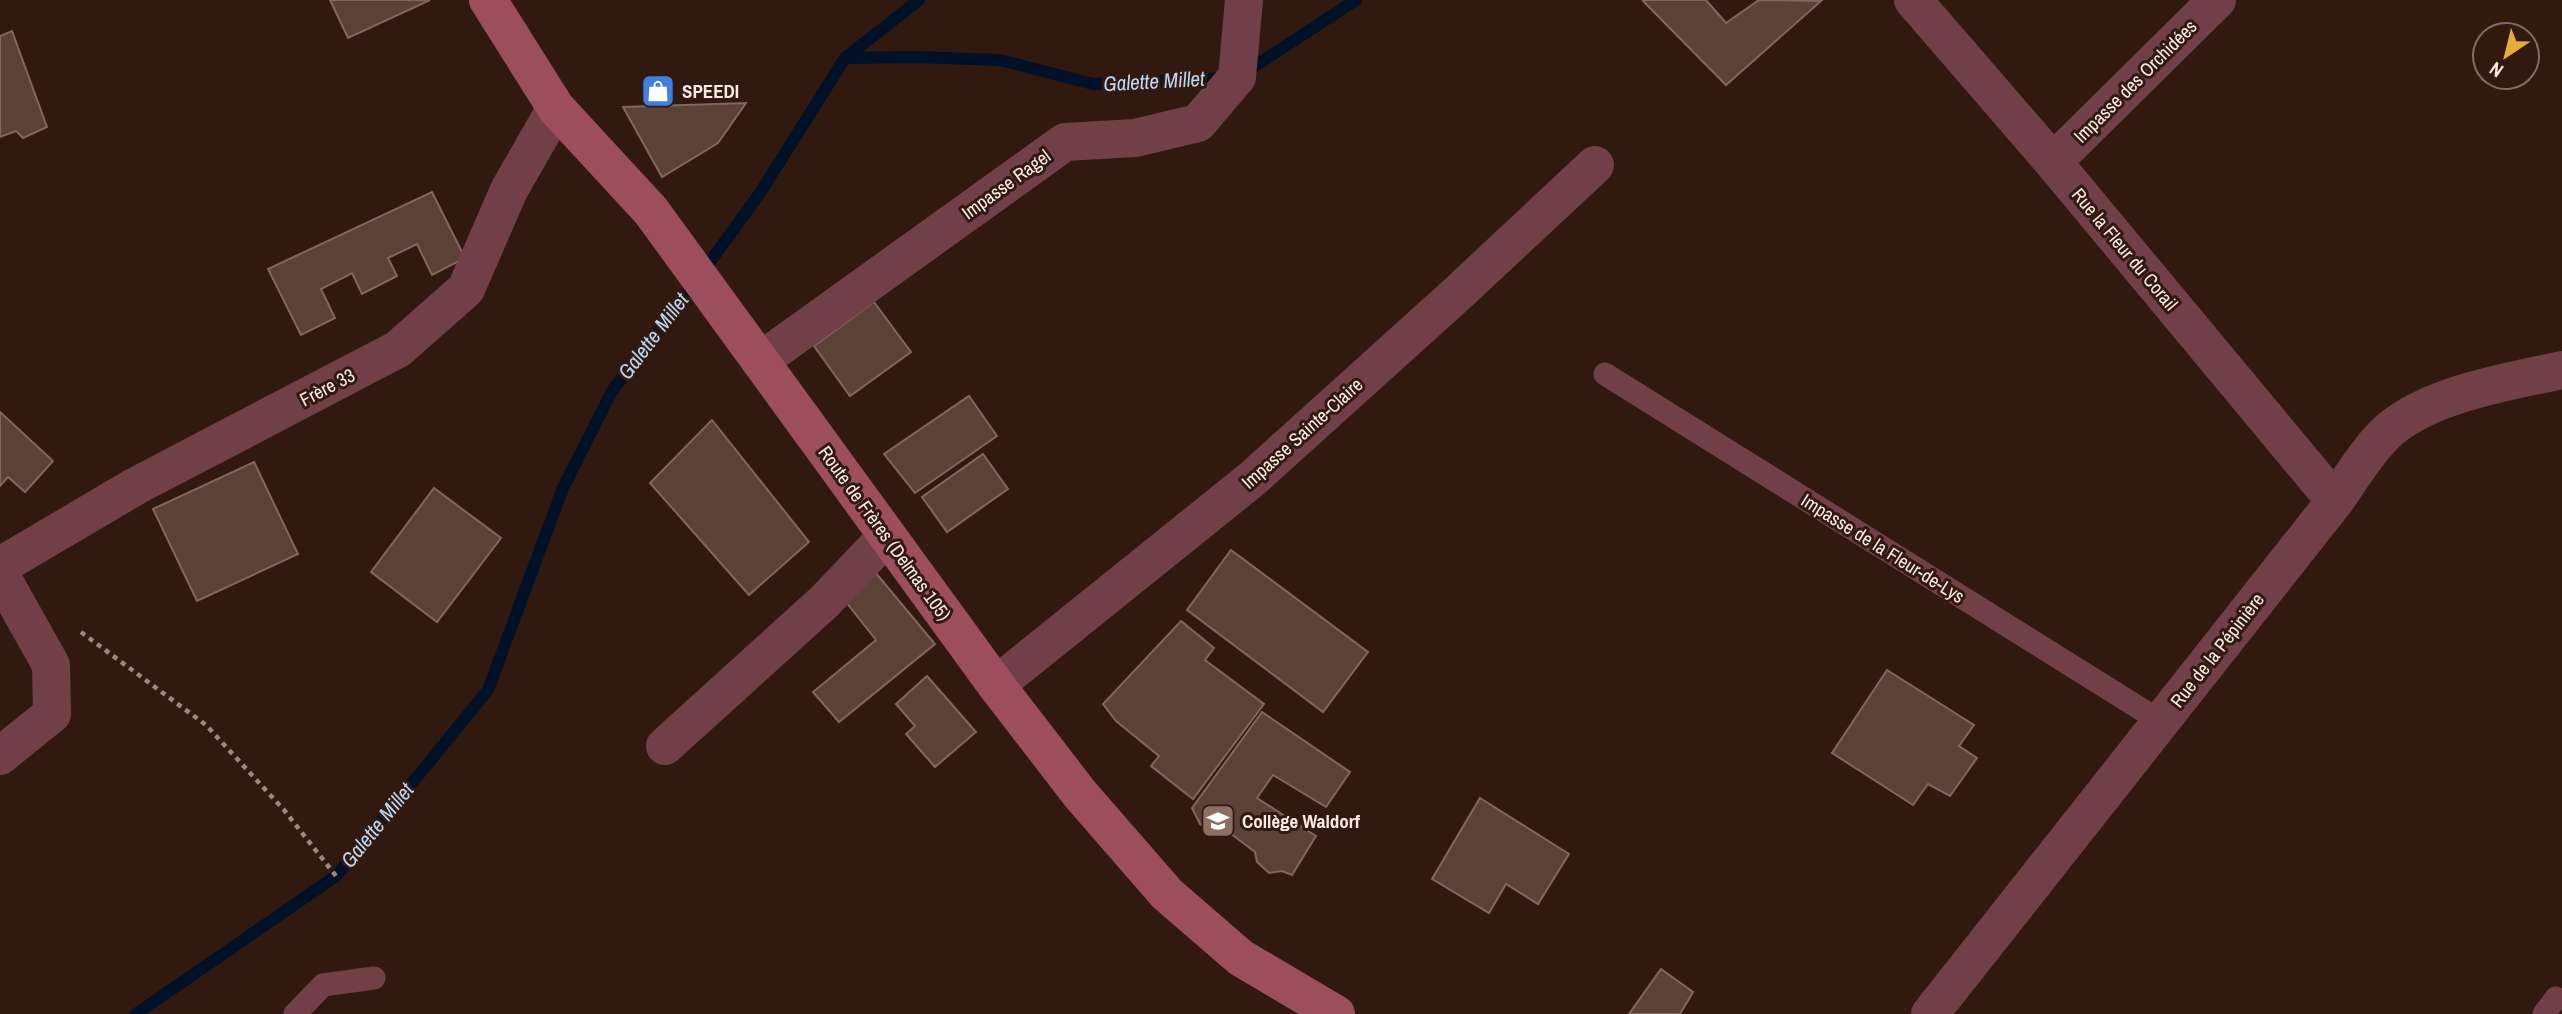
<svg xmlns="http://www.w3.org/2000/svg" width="2562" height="1014" font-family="'Archivo Narrow',sans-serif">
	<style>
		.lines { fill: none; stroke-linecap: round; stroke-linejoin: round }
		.stream { stroke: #001128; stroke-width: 12 }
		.building { fill: #5c4137; stroke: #83665c; stroke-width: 2 }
		.path { stroke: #9c8881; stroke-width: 4.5; stroke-dasharray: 5 5; stroke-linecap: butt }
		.service { stroke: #703f48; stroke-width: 23 }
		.minor { stroke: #703f48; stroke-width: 38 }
		.secondary { stroke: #9c4e5d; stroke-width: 38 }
		.labels { text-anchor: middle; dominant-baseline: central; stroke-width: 6; stroke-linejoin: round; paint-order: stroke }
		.street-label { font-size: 19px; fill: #fbeae4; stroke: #311910 }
		.poi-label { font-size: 19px; font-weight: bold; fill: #fbeae4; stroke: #311910; text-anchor: start }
		.water-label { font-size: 21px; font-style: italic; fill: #bcd7f4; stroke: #311910 }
	</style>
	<rect width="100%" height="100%" fill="#311910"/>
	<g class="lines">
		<g class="stream">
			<path d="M845 58 919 0"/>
			<path d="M1244 73 1356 0"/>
			<path d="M136 1014 336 876 488 690 563 488 612 391 696 281 760 193 845 58 916 57 1000 60 1093 84 1224 78"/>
		</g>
	</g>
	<g class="building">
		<path d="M330 0H430L348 38Z"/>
		<path d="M1645 0H1706L1726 23 1759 0 1821 1 1726 85 1643 1Z"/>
		<path d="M12 31 47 127 23 138 16 131 0 137V36Z"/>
		<path d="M746 103 718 143 662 177 623 107Z"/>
		<path d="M432 192 465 258 432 275 417 244 388 258 397 276 362 294 352 273 321 289 335 318 301 335 268 269Z"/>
		<path d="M874 302 911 352 850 396 814 346Z"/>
		<path d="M969 396 997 436 915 493 884 454Z"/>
		<path d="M0 412 53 461 25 492 8 477 0 486Z"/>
		<path d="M712 420 809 542 749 595 650 483Z"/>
		<path d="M983 454 1008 489 947 532 922 497Z"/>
		<path d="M254 462 298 554 197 601 153 509Z"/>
		<path d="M434 488 501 538 437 622 371 572Z"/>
		<path d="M1231 550 1368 652 1323 712 1187 610Z"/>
		<path d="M870 566 935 644 839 722 813 692 876 640 838 592Z"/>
		<path d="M1181 621 1214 648 1205 660 1264 704 1193 799 1151 766 1159 756 1116 721 1103 704Z"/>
		<path d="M1887 670 1974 725 1959 746 1977 758 1950 796 1928 784 1913 805 1832 753Z"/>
		<path d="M927 676 976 732 935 767 906 734 915 726 896 704Z"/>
		<path d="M1262 712 1350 772 1326 807 1273 775 1257 798 1316 836 1292 875 1282 871 1269 873 1257 862 1255 852 1226 830 1214 832 1200 824 1192 808Z"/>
		<path d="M1480 798 1569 854 1538 904 1506 884 1489 913 1432 879Z"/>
		<path d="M1661 969 1693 992 1680 1014H1629Z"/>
	</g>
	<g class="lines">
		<path class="path" d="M81 632 206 725 284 810 336 876"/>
		<g class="service">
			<path d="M1605 374 2160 721"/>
			<path d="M295 1014 323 985 374 978"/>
			<path d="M2544 1014 2556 998"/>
		</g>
		<g class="minor">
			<path d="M1913 0 2053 162 2335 501"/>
			<path d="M2053 162 2217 0"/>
			<path d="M760 361 1065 142 1135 138 1198 123 1237 77 1244 0"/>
			<path d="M0 566 136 486 398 349 466 289 509 190 556 108"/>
			<path d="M0 574 51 665 52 714 0 756"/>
			<path d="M996 685 1252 479 1457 294 1595 165"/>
			<path d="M665 746 824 602 887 536"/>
			<path d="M1930 1014 2335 501C2350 480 2365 454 2383 436 2423 395 2507 382 2562 370"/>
		</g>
		<path class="secondary" d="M488 0 556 108 651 211 996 685 1080 794 1167 894 1241 958 1336 1014"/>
	</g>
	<defs>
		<symbol id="shop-square" viewBox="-11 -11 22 22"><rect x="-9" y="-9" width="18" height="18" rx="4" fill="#3f7fe0" stroke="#311910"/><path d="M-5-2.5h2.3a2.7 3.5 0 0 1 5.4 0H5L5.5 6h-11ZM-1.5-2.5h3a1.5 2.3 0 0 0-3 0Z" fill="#fff"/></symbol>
		<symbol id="school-square" viewBox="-11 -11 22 22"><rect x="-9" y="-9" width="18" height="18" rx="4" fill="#8d6e63" stroke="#311910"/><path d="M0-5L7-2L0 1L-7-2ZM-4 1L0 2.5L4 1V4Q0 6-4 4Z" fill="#fff"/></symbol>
	</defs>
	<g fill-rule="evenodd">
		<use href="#shop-square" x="639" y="72" width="38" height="38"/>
		<use href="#school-square" x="1199" y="802" width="38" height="38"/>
	</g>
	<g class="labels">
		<g class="street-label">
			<text transform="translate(2135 81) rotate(-45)">Impasse des Orchidées</text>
			<text transform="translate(1006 184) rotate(-36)">Impasse Ragel</text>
			<text transform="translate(2125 249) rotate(50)">Rue la Fleur du Corail</text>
			<text transform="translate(327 387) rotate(-28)">Frère 33</text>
			<text transform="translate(1302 433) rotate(-42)">Impasse Sainte-Claire</text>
			<text transform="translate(885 533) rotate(54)">Route de Frères (Delmas 105)</text>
			<text transform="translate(1883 548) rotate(32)">Impasse de la Fleur-de-Lys</text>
			<text transform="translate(2217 650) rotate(-52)">Rue de la Pépinière</text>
		</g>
		<g class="poi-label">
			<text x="682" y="91">SPEEDI</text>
			<text x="1242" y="821">Collège Waldorf</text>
		</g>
		<g class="water-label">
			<text transform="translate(1154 81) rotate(-3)">Galette Millet</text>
			<text transform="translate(653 336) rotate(-53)">Galette Millet</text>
			<text transform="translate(377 825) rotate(-51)">Galette Millet</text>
		</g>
	</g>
	<g transform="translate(2506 56) rotate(215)"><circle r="33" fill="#311910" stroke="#826d65" stroke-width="2"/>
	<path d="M0-5L12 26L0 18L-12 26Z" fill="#e6ac36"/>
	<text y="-10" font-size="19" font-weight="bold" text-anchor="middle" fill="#fbeae4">N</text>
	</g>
</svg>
